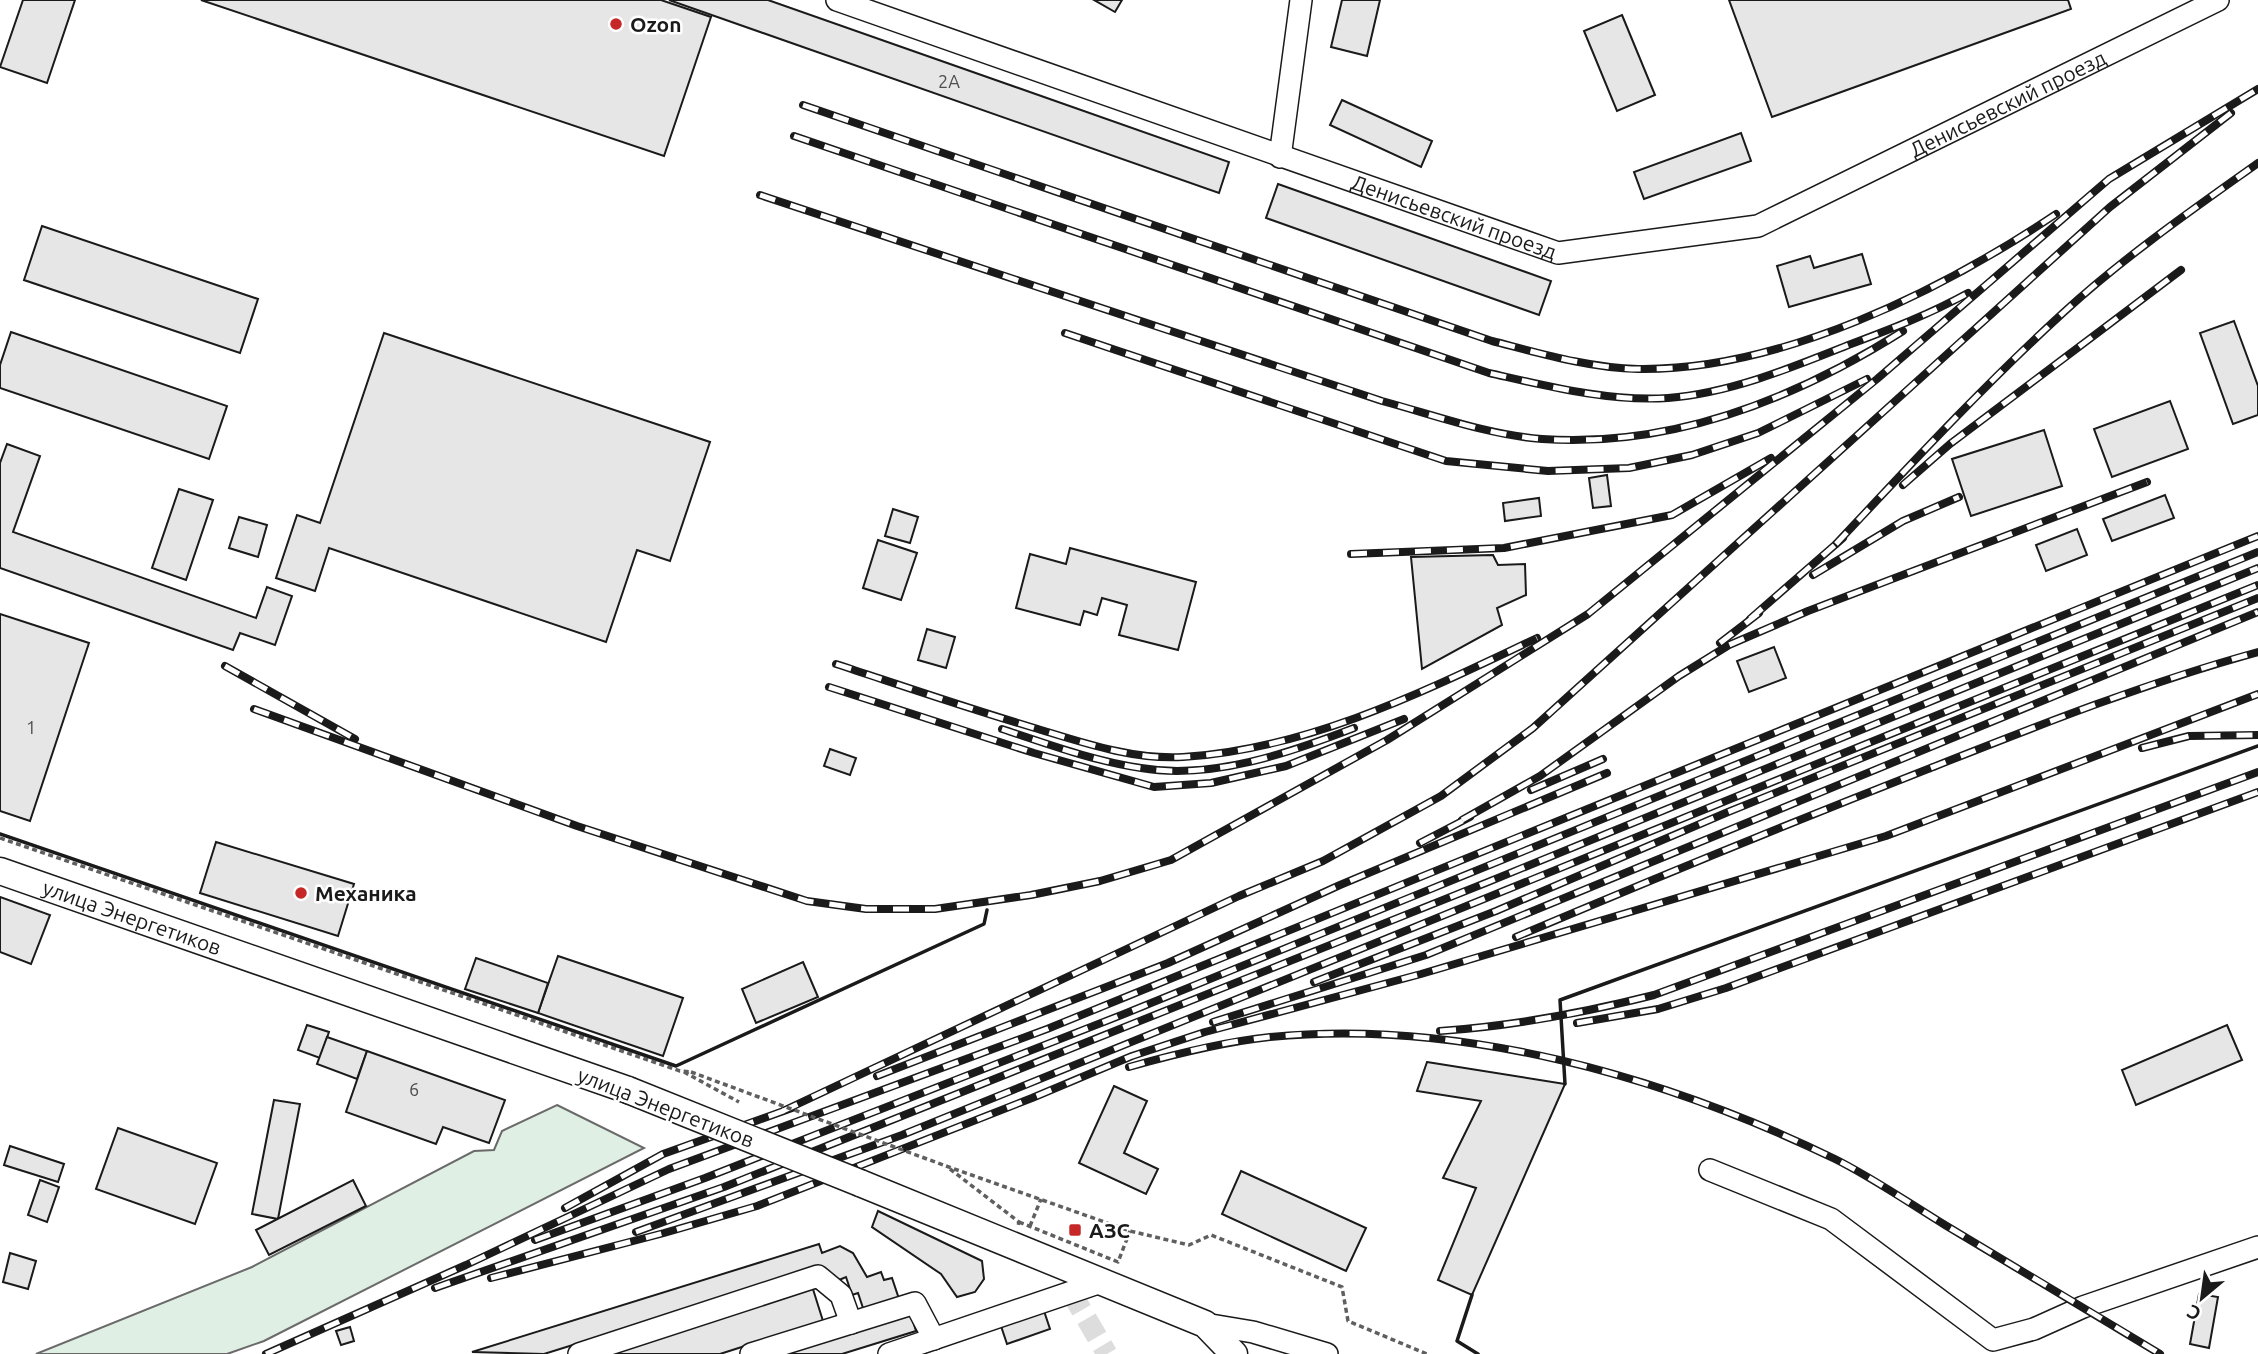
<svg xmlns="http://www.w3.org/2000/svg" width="2258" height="1354" font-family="Ubuntu,sans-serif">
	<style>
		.green { fill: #e0efe3; stroke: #6a6a6a; stroke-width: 2 }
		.building { fill: #e6e6e6; stroke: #1a1a1a; stroke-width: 2 }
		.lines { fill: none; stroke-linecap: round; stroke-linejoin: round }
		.minor-tunnel { stroke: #ddd; stroke-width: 21; stroke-dasharray: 21 10; stroke-linecap: butt }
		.minor-casing { stroke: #1a1a1a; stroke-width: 24 }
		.major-casing { stroke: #1a1a1a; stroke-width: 29 }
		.path { stroke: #5f5f5f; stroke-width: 3.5; stroke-dasharray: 5 3.5; stroke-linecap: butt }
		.minor { stroke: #fff; stroke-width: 21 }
		.major { stroke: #fff; stroke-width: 26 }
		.rail-casing { stroke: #1a1a1a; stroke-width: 8 }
		.rail { stroke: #fff; stroke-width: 5; stroke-dasharray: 16; stroke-linecap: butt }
		.major-bridge-casing { stroke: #1a1a1a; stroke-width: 29; stroke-linecap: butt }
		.path-bridge { stroke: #5f5f5f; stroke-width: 3.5; stroke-dasharray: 5 3.5; stroke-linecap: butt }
		.major-bridge { stroke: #fff; stroke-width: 26 }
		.wall { stroke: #1a1a1a; stroke-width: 3.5 }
		.poi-dot { fill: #c62828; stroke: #fff; stroke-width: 2.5 }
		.labels { text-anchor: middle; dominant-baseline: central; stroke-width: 5; stroke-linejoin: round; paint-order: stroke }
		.number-label { font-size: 18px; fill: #4d4d4d }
		.poi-label { font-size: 21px; font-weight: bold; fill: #1a1a1a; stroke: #fff; text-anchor: start }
		.street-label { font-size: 21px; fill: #1a1a1a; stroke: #fff }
	</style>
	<rect width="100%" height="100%" fill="#fff"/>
	<path class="green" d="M557 1105 644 1148 264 1341 227 1354H36L252 1267 474 1151 494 1150 502 1131Z"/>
	<g class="building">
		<path d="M23 0H75L47 83 0 67Z"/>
		<path d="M201 0H661L711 17 664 156Z"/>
		<path d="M669 0H768L1229 162 1219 193Z"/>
		<path d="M1094 0H1122L1115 12Z"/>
		<path d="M1342 0H1380L1367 56 1331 47Z"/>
		<path d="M1729 0H2068L2071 9 1772 117Z"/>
		<path d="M1622 15 1655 95 1617 111 1584 31Z"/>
		<path d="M1342 100 1432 141 1421 167 1330 125Z"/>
		<path d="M1741 133 1751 161 1644 199 1634 172Z"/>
		<path d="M1278 184 1551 281 1539 315 1266 218Z"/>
		<path d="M42 226 258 299 240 353 24 280Z"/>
		<path d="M1862 254 1871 284 1789 307 1777 266 1810 256 1814 268Z"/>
		<path d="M2234 321 2258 386V415L2233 424 2200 333Z"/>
		<path d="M11 332 227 406 209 459 0 388V365Z"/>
		<path d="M384 333 710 442 670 561 637 550 606 642 329 548 315 591 276 578 297 515 320 523Z"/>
		<path d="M2170 401 2188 449 2112 477 2094 429Z"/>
		<path d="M2044 430 2062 486 1971 516 1952 459Z"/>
		<path d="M7 444 40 456 13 532 256 618 267 587 292 596 275 645 240 633 233 650 0 568V463Z"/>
		<path d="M1607 475 1611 506 1593 508 1589 478Z"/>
		<path d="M179 489 213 500 186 580 152 568Z"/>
		<path d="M2165 495 2174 518 2112 541 2103 519Z"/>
		<path d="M1539 498 1541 516 1505 521 1503 503Z"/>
		<path d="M893 509 918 517 910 543 885 536Z"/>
		<path d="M239 517 267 525 258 557 229 548Z"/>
		<path d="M2077 529 2087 555 2046 571 2036 545Z"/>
		<path d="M878 540 917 553 901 600 863 588Z"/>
		<path d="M1070 548 1196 582 1178 650 1119 635 1127 605 1102 598 1097 615 1084 611 1080 625 1016 608 1030 554 1066 564Z"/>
		<path d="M1493 555 1498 565 1525 564 1526 595 1497 608 1502 625 1422 669 1411 557Z"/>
		<path d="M0 614 89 643 30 821 0 811Z"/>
		<path d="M927 629 955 637 946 668 918 660Z"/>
		<path d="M1774 647 1786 678 1749 692 1737 661Z"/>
		<path d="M830 749 856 758 850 775 824 766Z"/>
		<path d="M216 842 354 884 338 936 200 893Z"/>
		<path d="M0 897 50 915 31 964 0 952Z"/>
		<path d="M558 956 683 998 663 1056 538 1013Z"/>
		<path d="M476 958 548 983 538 1013 465 989Z"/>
		<path d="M803 962 818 997 756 1023 742 989Z"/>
		<path d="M307 1025 329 1032 320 1058 298 1050Z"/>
		<path d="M2227 1025 2242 1060 2136 1105 2122 1070Z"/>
		<path d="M327 1037 367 1051 357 1079 317 1064Z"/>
		<path d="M367 1051 505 1100 489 1143 443 1127 436 1144 346 1112Z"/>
		<path d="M1427 1062 1565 1084 1472 1295 1438 1280 1476 1188 1443 1178 1481 1101 1417 1091Z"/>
		<path d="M1114 1086 1147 1101 1124 1153 1158 1169 1146 1194 1079 1163Z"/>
		<path d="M274 1100 300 1104 278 1219 252 1214Z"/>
		<path d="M118 1128 217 1163 195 1224 96 1189Z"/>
		<path d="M10 1146 64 1164 58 1182 4 1165Z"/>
		<path d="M1241 1171 1366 1228 1346 1271 1222 1214Z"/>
		<path d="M40 1180 59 1187 47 1222 28 1215Z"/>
		<path d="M353 1180 366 1206 269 1255 256 1230Z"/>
		<path d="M878 1211 982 1261 984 1279 975 1292 957 1297 941 1274 872 1227Z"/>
		<path d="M819 1244 822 1253 840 1246 853 1253 867 1277 881 1272 884 1280 892 1278 899 1299 864 1311 858 1293 852 1295 846 1277 839 1280 823 1267 544 1354 472 1352Z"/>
		<path d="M10 1253 36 1261 28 1289 3 1282Z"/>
		<path d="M812 1286 823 1321 720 1354H596Z"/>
		<path d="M2199 1294 2218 1297 2209 1348 2190 1344Z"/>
		<path d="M1043 1308 1050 1329 1007 1344 1000 1323Z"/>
		<path d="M909 1309 916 1331 842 1354H768Z"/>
		<path d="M350 1327 354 1341 341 1345 336 1331Z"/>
	</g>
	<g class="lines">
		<path class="minor-tunnel" d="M1071 1292 1107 1354"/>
		<defs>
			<g id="minor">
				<path id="s1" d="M837 0 1558 253 1758 226 2218 0"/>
				<path d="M1280 157 1301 0"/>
				<path d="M1710 1170 1831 1219 1993 1340 2034 1329 2083 1307 2258 1247"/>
				<path d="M1205 1324 1253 1332 1327 1354"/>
				<path d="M579 1354 818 1276 841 1295 851 1323"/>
				<path d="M751 1354 915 1303 934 1339"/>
				<path d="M889 1354 1104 1281"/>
			</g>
			<g id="major">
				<path id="s2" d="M0 871 628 1090"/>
				<path d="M860 1183 1205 1324 1234 1354"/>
			</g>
		</defs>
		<use href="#minor" class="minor-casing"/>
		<use href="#major" class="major-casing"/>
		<g class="path">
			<path d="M0 838 680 1071 691 1072"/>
			<path d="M684 1072 739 1102"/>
			<path d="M946 1166 1130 1231 1189 1245 1211 1235 1342 1287 1348 1321 1427 1354"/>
			<path d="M950 1169 1019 1222 1018 1226"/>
			<path d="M1019 1222 1118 1262 1130 1231"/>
			<path d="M1030 1226 1041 1199"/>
		</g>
		<use href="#minor" class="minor"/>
		<use href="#major" class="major"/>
		<defs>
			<g id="rail">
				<path d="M803 105 1492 341C1539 353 1589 368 1638 369 1780 371 1941 291 2056 214"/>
				<path d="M794 136 1489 373C1547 386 1609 402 1668 398 1731 393 1793 367 1851 344 1891 329 1930 314 1968 293"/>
				<path d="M760 195 1382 401C1434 415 1488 435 1542 439 1671 448 1795 399 1903 331"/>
				<path d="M1065 333 1446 461 1548 471 1629 468 1692 455 1758 433 1867 379"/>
				<path d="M1903 485 1950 444 2181 270"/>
				<path d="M1836 544C1910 465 1984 385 2064 312 2124 257 2192 210 2258 163"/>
				<path d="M1351 554 1504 548 1672 515 1771 458"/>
				<path d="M1813 575 1903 521 1959 497"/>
				<path d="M1750 619 1843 538"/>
				<path d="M1720 643 1759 613"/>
				<path d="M836 664C903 686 970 709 1038 729 1084 743 1134 760 1183 757 1309 749 1425 691 1537 638"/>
				<path d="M225 666 355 739"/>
				<path d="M829 687 1034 753 1154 787 1211 783 1286 766 1404 719"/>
				<path d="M254 709 577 826 807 901 866 909H935L1031 895 1100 881 1171 860 1387 740 1588 614 1877 379 2109 179 2258 89"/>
				<path d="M1002 729C1048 744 1093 761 1141 768 1212 780 1289 753 1354 728"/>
				<path d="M2142 748 2189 736 2258 735"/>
				<path d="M1531 790 1603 759"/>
				<path d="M1462 820 1540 776 1679 676 1729 645 1808 611 2147 482"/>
				<path d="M1420 843 1470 817"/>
				<path d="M1516 937C1653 879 1790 823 1928 769 2037 726 2145 683 2258 652"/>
				<path d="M1314 982 1496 911 1728 812 2258 598"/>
				<path d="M1213 1022 1426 955 2258 612"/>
				<path d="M1577 1023 1658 1009 1726 988 2258 792"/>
				<path d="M1440 1031C1513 1026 1583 1013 1654 995L2258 772"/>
				<path d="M1129 1067C1175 1054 1222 1042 1270 1037 1460 1018 1666 1077 1835 1159 1873 1178 1909 1203 1945 1225 2017 1268 2089 1311 2160 1354"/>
				<path d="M877 1076 1168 963 1340 885 1607 773"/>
				<path d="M783 1111 1239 896 1323 861 1441 796 1533 728 2110 207 2231 113"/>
				<path d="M565 1208 663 1154 792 1108"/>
				<path d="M636 1232 902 1135 2258 585"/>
				<path d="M535 1240 705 1178 1124 1014 2258 552"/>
				<path d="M491 1278 664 1233 757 1206 1032 1098 1132 1056 1205 1032 1421 974 1886 836 2258 694"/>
				<path d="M435 1288 724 1187 1488 882 2258 568"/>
				<path d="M266 1354 466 1265 669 1169 1047 1029 2258 536"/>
			</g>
		</defs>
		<use href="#rail" class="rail-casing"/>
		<use href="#rail" class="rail"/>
		<defs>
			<path id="major-bridge" d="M628 1090 860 1183"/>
		</defs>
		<use href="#major-bridge" class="major-bridge-casing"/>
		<path class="path-bridge" d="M691 1072 946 1166"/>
		<use href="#major-bridge" class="major-bridge"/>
		<g class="wall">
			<path d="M0 834 676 1066 984 924 987 910"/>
			<path d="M1565 1084 1560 1000 2258 746"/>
			<path d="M1472 1295 1457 1341 1478 1354"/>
		</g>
	</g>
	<g class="poi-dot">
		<circle cx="616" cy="24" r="7"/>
		<circle cx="301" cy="893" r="7"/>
		<rect x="1068" y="1223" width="14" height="14" rx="3.5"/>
	</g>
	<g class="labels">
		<g class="number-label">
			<text x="949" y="81">2А</text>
			<text x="31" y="727">1</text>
			<text x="414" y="1089">6</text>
		</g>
		<g class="poi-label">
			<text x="630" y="24">Ozon</text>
			<text x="315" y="893">Механика</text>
			<text x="1089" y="1230">АЗС</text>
		</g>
		<g class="street-label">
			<text stroke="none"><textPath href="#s1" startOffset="1244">Денисьевский проезд</textPath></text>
			<text stroke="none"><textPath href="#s1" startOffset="654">Денисьевский проезд</textPath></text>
			<text stroke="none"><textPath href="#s2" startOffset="140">улица Энергетиков</textPath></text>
			<text transform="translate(666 1107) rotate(21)">улица Энергетиков</text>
		</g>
	</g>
	<g transform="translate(2202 1298) rotate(209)" stroke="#ffffff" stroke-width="5" paint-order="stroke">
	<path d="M0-5L12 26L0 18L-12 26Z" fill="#1a1a1a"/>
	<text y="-10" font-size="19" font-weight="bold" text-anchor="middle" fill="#1a1a1a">С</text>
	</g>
</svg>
